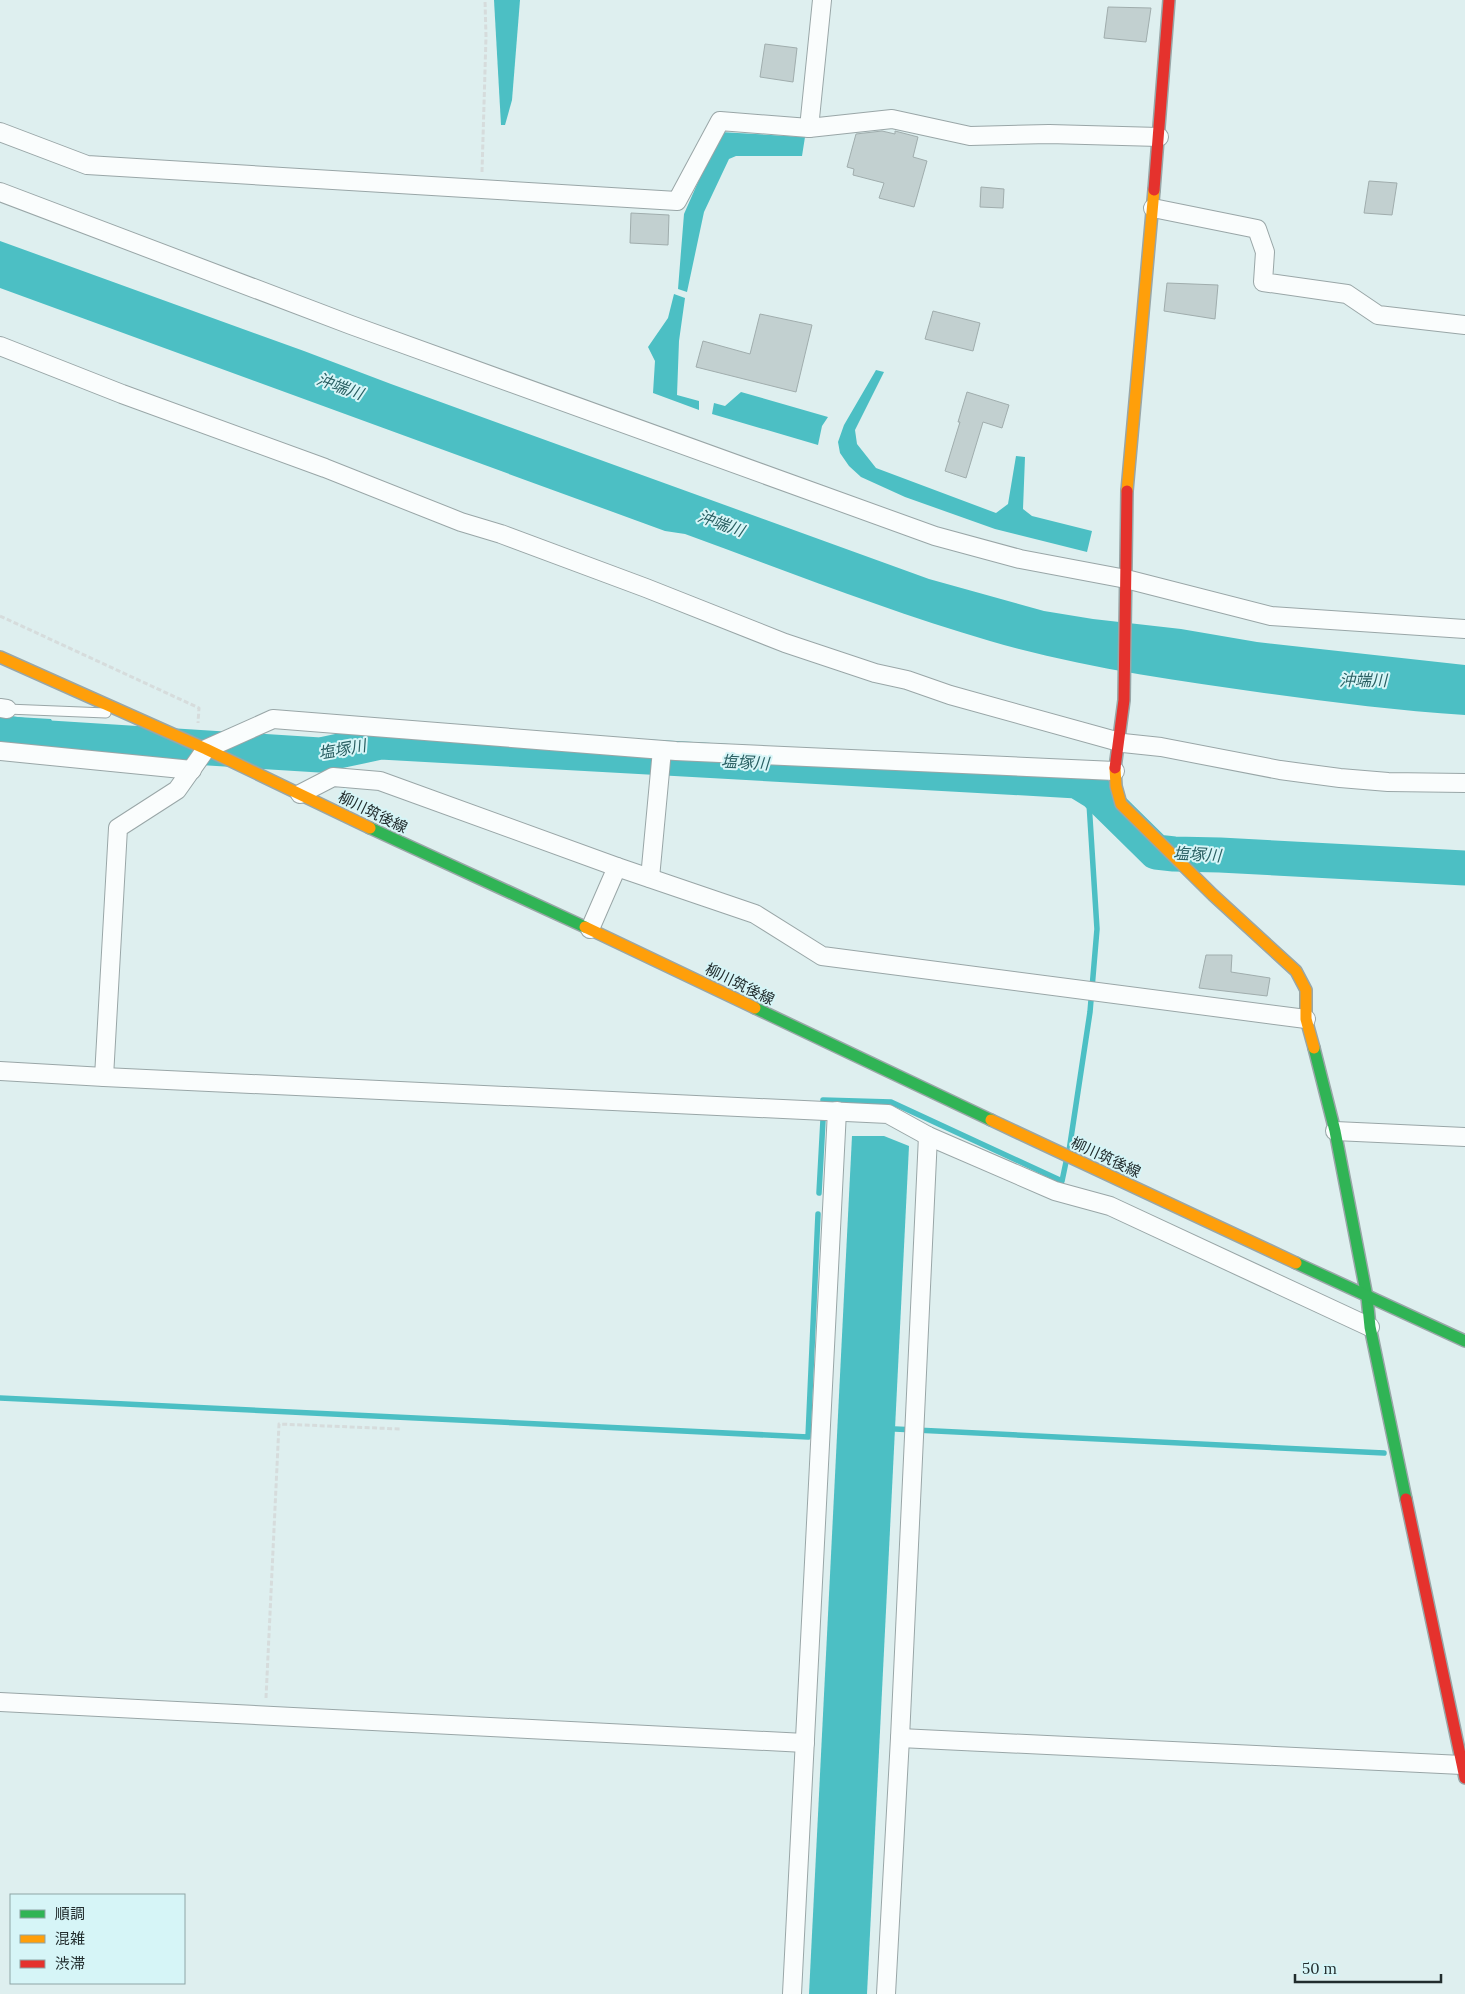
<svg xmlns="http://www.w3.org/2000/svg" width="1465" height="1994" font-family="Lora,'Noto Sans JP',serif">
	<style>
		.water { fill: #4cbfc4 }
		.lines { fill: none; stroke-linecap: round; stroke-linejoin: round }
		.stream { stroke: #4cbfc4; stroke-width: 5.5 }
		.river { stroke: #4cbfc4; stroke-width: 35 }
		.building { fill: #c2d0d0; stroke: #a0adad }
		.lane-casing { stroke: #99a6a7; stroke-width: 11 }
		.street-casing { stroke: #99a6a7; stroke-width: 20 }
		.fast-casing { stroke: #99a6a7; stroke-width: 14 }
		.slow-casing { stroke: #99a6a7; stroke-width: 14 }
		.jam-casing { stroke: #99a6a7; stroke-width: 14 }
		.path { stroke: #d6dcdc; stroke-width: 3; stroke-dasharray: 5 2.5; stroke-linecap: butt }
		.lane { stroke: #fafdfd; stroke-width: 9 }
		.street { stroke: #fafdfd; stroke-width: 18 }
		.fast { stroke: #30b455; stroke-width: 11 }
		.slow { stroke: #ff9f0a; stroke-width: 11 }
		.jam { stroke: #e5322d; stroke-width: 11 }
		.labels { text-anchor: middle; dominant-baseline: central; stroke-width: 4; stroke-linejoin: round; paint-order: stroke }
		.street-label { font-size: 15px; fill: #212c2d; stroke: #d6f5f7 }
		.water-label { font-size: 16px; font-style: italic; fill: #295f62; stroke: #d6f5f7 }
	</style>
	<rect width="100%" height="100%" fill="#deefef"/>
	<g class="water">
		<path d="M494 0H520L512 100 505 125H501Z"/>
		<path d="M720 132 805 137 802 156H736L729 159 704 212 687 292 678 289 684 214Z"/>
		<path d="M0 241 304 351 391 384 929 579 1044 611 1093 619 1181 629 1257 642 1465 665V715C1398 711 1331 702 1264 693 1172 680 1079 667 990 641 887 611 786 571 685 534L665 531 0 288Z"/>
		<path d="M674 294 685 298 679 341 677 395 699 401V410L653 393 655 361 648 347 668 318Z"/>
		<path d="M876 370 884 372 855 430 857 444 876 468 996 513 1008 504 1016 456 1025 457 1023 509 1032 516 1092 531 1087 552 995 529 905 497 861 477 849 466 840 453 838 442 844 425Z"/>
		<path d="M741 392 828 417 822 426 818 445 712 414 714 403 725 406Z"/>
		<path d="M0 716 51 719 53 723 117 735 128 756 0 743Z"/>
		<path d="M852 1136H884L909 1146 867 1994H809Z"/>
	</g>
	<g class="lines">
		<g class="stream">
			<path d="M823 1100 891 1102 1062 1181 1066 1162"/>
			<path d="M1069 1151 1090 1012 1097 929 1088 787"/>
			<path d="M819 1193 823 1120"/>
			<path d="M0 1398 808 1437 818 1214"/>
			<path d="M895 1429 1384 1453"/>
		</g>
		<path class="river" d="M0 732 34 737 320 755 381 742 1077 781 1095 792 1156 852 1174 854 1220 855 1465 868"/>
	</g>
	<g class="building">
		<path d="M1108 7 1151 8 1146 42 1104 38Z"/>
		<path d="M765 44 797 48 793 82 760 77Z"/>
		<path d="M882 131 895 134V131L918 137 913 157 927 161 914 207 879 198 884 183 853 175 854 169 847 167 856 134Z"/>
		<path d="M1369 181 1397 183 1392 215 1364 213Z"/>
		<path d="M981 187 1004 189 1003 208 980 207Z"/>
		<path d="M631 213 669 215 668 245 630 243Z"/>
		<path d="M1167 283 1218 285 1215 319 1164 311Z"/>
		<path d="M933 311 980 323 973 351 925 339Z"/>
		<path d="M760 314 812 325 796 392 696 367 703 341 750 354Z"/>
		<path d="M967 392 1009 405 1002 428 983 422 966 478 945 471 960 422H958Z"/>
		<path d="M1206 955H1232L1231 972 1270 978 1267 996 1199 988Z"/>
	</g>
	<g class="lines">
		<defs>
			<path id="lane" d="M7 709 106 713"/>
			<g id="street">
				<path d="M809 128 822 0"/>
				<path d="M0 132 87 165 677 201 720 121 809 128 892 119 970 136 1049 134 1159 137"/>
				<path d="M0 192 351 325 935 536 1020 559 1126 579 1271 616 1465 629"/>
				<path d="M1153 208 1257 229 1265 252 1263 282 1347 294 1378 315 1465 325"/>
				<path d="M0 346 122 394 325 468 461 522 501 534 646 588 785 643 875 673 907 680 950 695 1123 743 1161 747 1280 770 1340 778 1388 782 1465 783"/>
				<path d="M0 708 7 709"/>
				<path d="M0 751 192 770"/>
				<path d="M300 794 333 777 380 781 617 867 755 914 822 956 1306 1019"/>
				<path d="M650 878 662 750"/>
				<path d="M590 929 617 867"/>
				<path d="M0 1071 104 1077 888 1114 928 1136 1055 1191 1110 1206 1370 1327"/>
				<path d="M104 1077 118 828 177 790 206 749 273 719 676 751 1115 771"/>
				<path d="M1335 1131 1465 1137"/>
				<path d="M0 1702 805 1743"/>
				<path d="M900 1738 1462 1765"/>
				<path d="M792 1994 837 1111"/>
				<path d="M886 1994 900 1738 928 1136"/>
			</g>
			<g id="fast">
				<path d="M370 828 585 927"/>
				<path d="M755 1008 991 1120"/>
				<path d="M1314 1048 1335 1131 1367 1297 1370 1327 1406 1499"/>
				<path d="M1296 1263 1465 1341"/>
			</g>
			<g id="slow">
				<path d="M1127 491 1154 190"/>
				<path d="M0 657 206 749 370 828"/>
				<path d="M1115 768 1116 786 1121 804 1213 895 1296 971 1306 990V1019L1314 1048"/>
				<path d="M585 927 755 1008"/>
				<path d="M991 1120 1296 1263"/>
			</g>
			<g id="jam">
				<path d="M1154 190 1169 0"/>
				<path d="M1115 768 1124 700 1127 491"/>
				<path d="M1406 1499 1465 1778"/>
			</g>
		</defs>
		<use href="#lane" class="lane-casing"/>
		<use href="#street" class="street-casing"/>
		<use href="#fast" class="fast-casing"/>
		<use href="#slow" class="slow-casing"/>
		<use href="#jam" class="jam-casing"/>
		<g class="path">
			<path d="M482 172 486 37 485 0"/>
			<path d="M0 616 199 708 198 723"/>
			<path d="M266 1698 279 1424 400 1429"/>
		</g>
		<use href="#lane" class="lane"/>
		<use href="#street" class="street"/>
		<use href="#fast" class="fast"/>
		<use href="#slow" class="slow"/>
		<use href="#jam" class="jam"/>
	</g>
	<g class="labels">
		<g class="street-label">
			<text transform="translate(373 812) rotate(26)">柳川筑後線</text>
			<text transform="translate(740 984) rotate(26)">柳川筑後線</text>
			<text transform="translate(1106 1157) rotate(25)">柳川筑後線</text>
		</g>
		<g class="water-label">
			<text transform="translate(340 386) rotate(20)">沖端川</text>
			<text transform="translate(721 523) rotate(20)">沖端川</text>
			<text x="1363" y="680">沖端川</text>
			<text transform="translate(342 749) rotate(-10)">塩塚川</text>
			<text transform="translate(745 762) rotate(3)">塩塚川</text>
			<text transform="translate(1197 854) rotate(3)">塩塚川</text>
		</g>
	</g>
	<rect x="10" y="1894" width="175" height="90" fill="#d6f5f7" stroke="#8ea5a6"/>
	<rect x="20" y="1910" width="25" height="8" fill="#30b455" stroke="#8ea5a6"/>
	<text x="55" y="1919" font-size="15" fill="#212c2d">順調</text>
	<rect x="20" y="1935" width="25" height="8" fill="#ff9f0a" stroke="#8ea5a6"/>
	<text x="55" y="1944" font-size="15" fill="#212c2d">混雑</text>
	<rect x="20" y="1960" width="25" height="8" fill="#e5322d" stroke="#8ea5a6"/>
	<text x="55" y="1969" font-size="15" fill="#212c2d">渋滞</text>
	<path d="M1295 1974v8h146v-8" fill="none" stroke="#212c2d" stroke-width="2.5"/>
	<text x="1302" y="1974" font-size="15" fill="#212c2d" stroke="#d6f5f7" stroke-width="4" paint-order="stroke">50 m</text>
</svg>
